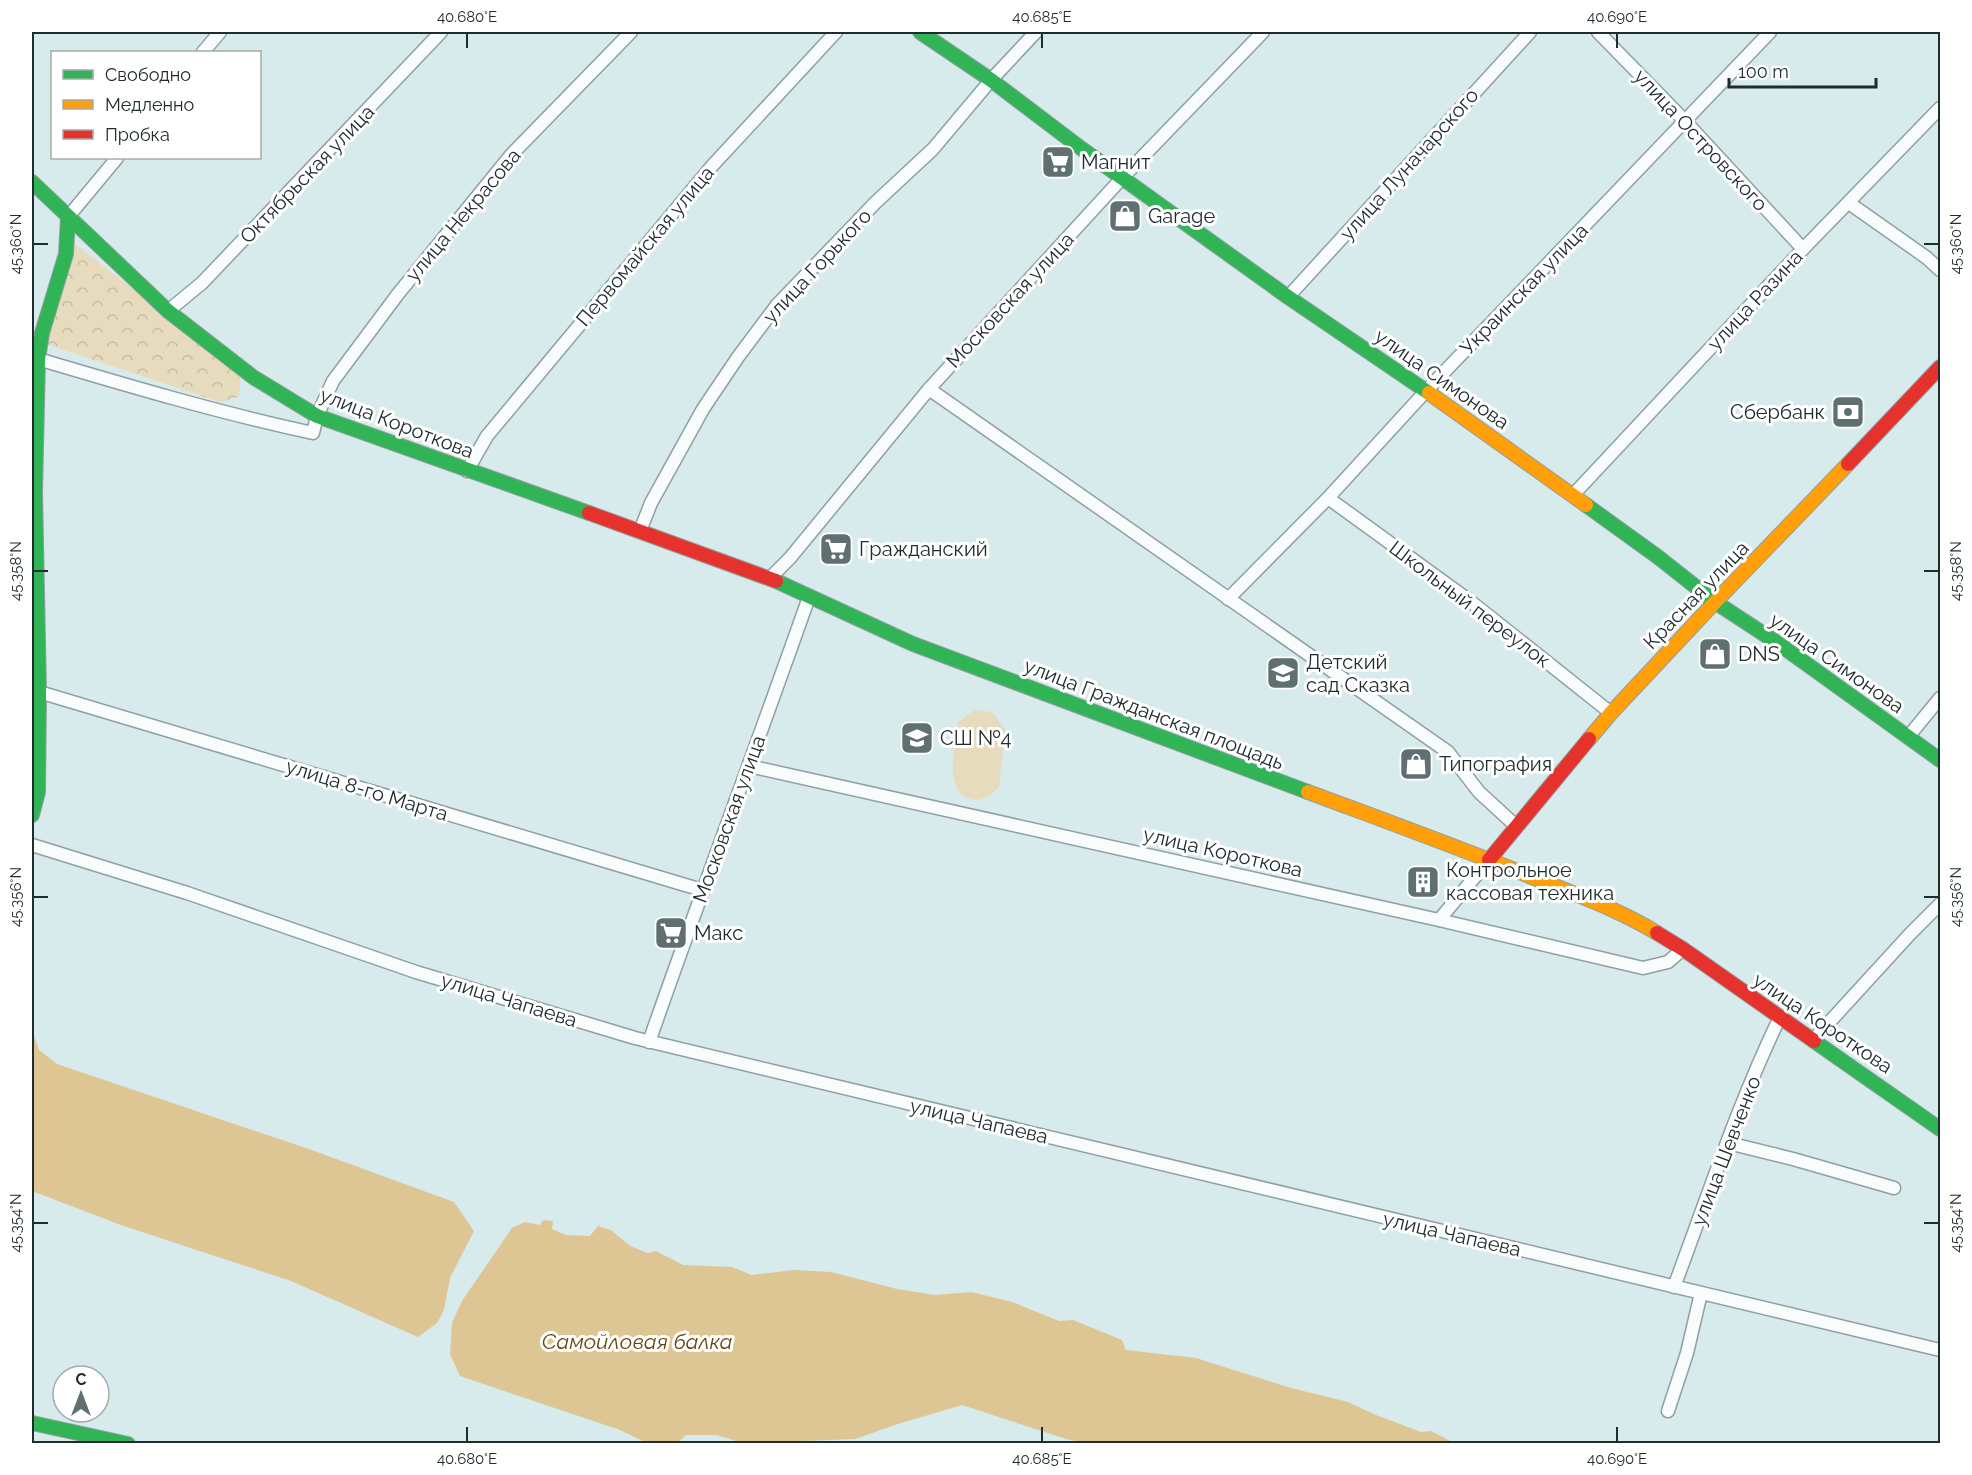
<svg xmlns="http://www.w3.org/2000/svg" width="1972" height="1475" font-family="Raleway,sans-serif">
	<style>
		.forest { fill: url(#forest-crowns) }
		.pitch { fill: #e6dcbd }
		.water { fill: #ddc694 }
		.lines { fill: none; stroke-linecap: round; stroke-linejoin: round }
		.street-casing { stroke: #919fa1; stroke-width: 15 }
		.fast-casing { stroke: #919fa1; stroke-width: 16 }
		.slow-casing { stroke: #919fa1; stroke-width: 16 }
		.jam-casing { stroke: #919fa1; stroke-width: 16 }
		.street { stroke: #f9fcfc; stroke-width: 12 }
		.fast { stroke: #30b455; stroke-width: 14 }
		.slow { stroke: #ff9f0a; stroke-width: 14 }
		.jam { stroke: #e5322d; stroke-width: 14 }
		.ticks { fill: none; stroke: #202d2e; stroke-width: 2 }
		.labels { text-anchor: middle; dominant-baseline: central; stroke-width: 6; stroke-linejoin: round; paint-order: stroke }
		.street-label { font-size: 20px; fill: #202d2e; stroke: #fff }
		.poi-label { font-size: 20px; fill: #202d2e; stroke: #fff; text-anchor: start }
		.water-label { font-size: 21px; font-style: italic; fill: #63470e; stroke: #fff }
		.neatline { fill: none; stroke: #202d2e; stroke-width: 2 }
		.ticks-label { font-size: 15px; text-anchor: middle; fill: #202d2e }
	</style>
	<defs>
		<pattern id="forest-crowns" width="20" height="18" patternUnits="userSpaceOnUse" patternTransform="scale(1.5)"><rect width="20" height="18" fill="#e6dcbd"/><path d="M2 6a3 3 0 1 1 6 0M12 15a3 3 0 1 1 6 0" fill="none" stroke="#c5bda3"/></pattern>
	</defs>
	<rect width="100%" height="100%" fill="#d7eaec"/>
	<path class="forest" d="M70 240 241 373 239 397 220 402 46 344Z"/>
	<path class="pitch" d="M975 710 992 712 1005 729 999 787C991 795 982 803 970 799 942 788 956 745 958 722Z"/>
	<g class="water">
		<path d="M32 1030 39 1050 57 1064 306 1148 454 1202 474 1231 450 1278 444 1310 437 1323 418 1337 291 1281 121 1225 32 1191Z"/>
		<path d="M543 1220 553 1221 552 1229 566 1235 590 1236 598 1226 611 1230 630 1246 647 1253 656 1251 683 1265 732 1267 752 1275 794 1270 831 1272 897 1289 935 1295 971 1292 1012 1302 1059 1321 1073 1320 1122 1340 1126 1350 1196 1358 1291 1388 1348 1402 1376 1415 1421 1432 1431 1431 1454 1443H1085L1066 1439 962 1405 898 1424 855 1439 803 1441 795 1444H745L717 1435H686L677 1443H647L620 1430 460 1376 450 1354 452 1323 462 1301 512 1228 525 1222 540 1225Z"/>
	</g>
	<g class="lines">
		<defs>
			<g id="street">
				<path d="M1598 32 1685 121 1803 249"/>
				<path d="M203 52 220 32"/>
				<path d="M1849 203 1927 258 1940 270"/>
				<path d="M68 217 117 158"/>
				<path d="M1288 297 1530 32"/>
				<path d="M168 311 202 283 441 32"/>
				<path d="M38 359C129 386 220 413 313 433L317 416 333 381 398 294 511 155 631 32"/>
				<path d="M929 389 1448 752 1479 792 1516 826"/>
				<path d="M467 471 487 436 712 166 836 32"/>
				<path d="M1573 495 1803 249 1940 108"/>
				<path d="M1328 498 1470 601 1611 713"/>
				<path d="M640 531 651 503 703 409 738 357 777 305 876 202 933 149 991 80 1036 32"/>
				<path d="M770 578 790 558 929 389 1122 178 1263 32"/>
				<path d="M1228 599 1328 498 1426 391 1770 32"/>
				<path d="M33 692H39L702 890"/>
				<path d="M1908 737 1940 698"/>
				<path d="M749 766 1439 920 1643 968 1668 962 1683 949"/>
				<path d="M32 845 187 893 416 972 635 1038 1940 1350"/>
				<path d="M1439 920 1489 860"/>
				<path d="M1814 1039 1910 934 1940 904"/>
				<path d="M649 1042C701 893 757 745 809 597"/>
				<path d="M1728 1143 1793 1159 1894 1188"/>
				<path d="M1674 1287C1708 1196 1738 1104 1780 1017"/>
				<path d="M1668 1411 1687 1353 1701 1293"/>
			</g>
			<g id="fast">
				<path d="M920 32 991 80 1082 149 1288 297 1429 393"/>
				<path d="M32 182 168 311 253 377 317 416 589 513"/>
				<path d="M1586 505 1658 557 1715 602 1776 642 1940 760"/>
				<path d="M776 581 913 644 1308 792"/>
				<path d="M32 815 38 792 39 692 35 492 38 359 42 333 66 254 68 217"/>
				<path d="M1814 1041 1940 1129"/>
				<path d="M32 1423 128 1444"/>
			</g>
			<g id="slow">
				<path d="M1429 393 1586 505"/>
				<path d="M1589 739 1611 713 1715 602 1848 464"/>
				<path d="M1308 792C1383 820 1457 847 1532 877 1574 894 1618 909 1657 933"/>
			</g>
			<g id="jam">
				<path d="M1848 464 1940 367"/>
				<path d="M589 513 776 581"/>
				<path d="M1489 860 1589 739"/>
				<path d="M1657 933 1683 949 1814 1041"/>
			</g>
		</defs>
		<use href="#street" class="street-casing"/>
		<use href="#fast" class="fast-casing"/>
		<use href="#slow" class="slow-casing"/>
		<use href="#jam" class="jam-casing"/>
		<use href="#street" class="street"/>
		<use href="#fast" class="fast"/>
		<use href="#slow" class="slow"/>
		<use href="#jam" class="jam"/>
	</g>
	<path class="ticks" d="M467 33V48M1042 33V48M1617 33V48M33 244H48M1924 244H1939M33 571H48M1924 571H1939M33 897H48M1924 897H1939M33 1223H48M1924 1223H1939M467 1427V1442M1042 1427V1442M1617 1427V1442"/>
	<defs>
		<symbol id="supermarket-square" viewBox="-11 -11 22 22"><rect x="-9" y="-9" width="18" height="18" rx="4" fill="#606f70" stroke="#fff"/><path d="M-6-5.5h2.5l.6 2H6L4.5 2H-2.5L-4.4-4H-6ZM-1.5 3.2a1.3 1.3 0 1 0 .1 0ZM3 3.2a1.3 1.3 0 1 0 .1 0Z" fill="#fff"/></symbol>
		<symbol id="shop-square" viewBox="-11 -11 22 22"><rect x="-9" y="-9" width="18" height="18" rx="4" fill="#606f70" stroke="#fff"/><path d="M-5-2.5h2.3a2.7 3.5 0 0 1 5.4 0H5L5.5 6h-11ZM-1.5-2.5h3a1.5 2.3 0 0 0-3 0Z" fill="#fff"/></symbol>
		<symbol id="bank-square" viewBox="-11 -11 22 22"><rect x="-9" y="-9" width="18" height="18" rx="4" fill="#606f70" stroke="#fff"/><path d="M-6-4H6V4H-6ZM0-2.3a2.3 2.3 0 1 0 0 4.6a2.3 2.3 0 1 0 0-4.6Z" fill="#fff"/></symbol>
		<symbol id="school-square" viewBox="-11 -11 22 22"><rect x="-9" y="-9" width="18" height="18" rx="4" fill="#606f70" stroke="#fff"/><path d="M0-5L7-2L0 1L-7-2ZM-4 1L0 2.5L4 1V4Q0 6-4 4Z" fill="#fff"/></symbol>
		<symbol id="building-square" viewBox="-11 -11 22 22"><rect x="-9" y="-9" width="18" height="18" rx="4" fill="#606f70" stroke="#fff"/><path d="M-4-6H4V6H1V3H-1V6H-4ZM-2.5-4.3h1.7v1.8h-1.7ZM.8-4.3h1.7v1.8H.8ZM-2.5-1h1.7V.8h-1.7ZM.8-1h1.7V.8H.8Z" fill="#fff"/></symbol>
	</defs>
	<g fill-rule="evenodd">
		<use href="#supermarket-square" x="1039" y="143" width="38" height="38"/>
		<use href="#shop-square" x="1106" y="197" width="38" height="38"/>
		<use href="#bank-square" x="1829" y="393" width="38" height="38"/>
		<use href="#supermarket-square" x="817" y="530" width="38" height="38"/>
		<use href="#shop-square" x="1696" y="635" width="38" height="38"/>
		<use href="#school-square" x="1264" y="654" width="38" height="38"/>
		<use href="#school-square" x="898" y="719" width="38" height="38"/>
		<use href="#shop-square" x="1397" y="745" width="38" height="38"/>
		<use href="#building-square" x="1404" y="863" width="38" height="38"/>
		<use href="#supermarket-square" x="652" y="914" width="38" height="38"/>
	</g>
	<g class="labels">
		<g class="street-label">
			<text transform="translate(1701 140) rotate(47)">улица Островского</text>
			<text transform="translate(1409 164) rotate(-48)">улица Луначарского</text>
			<text transform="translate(307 174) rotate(-46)">Октябрьская улица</text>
			<text transform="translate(463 215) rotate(-50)">улица Некрасова</text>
			<text transform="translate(645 246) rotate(-50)">Первомайская улица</text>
			<text transform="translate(817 266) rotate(-47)">улица Горького</text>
			<text transform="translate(1524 289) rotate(-46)">Украинская улица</text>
			<text transform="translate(1010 300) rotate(-47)">Московская улица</text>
			<text transform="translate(1755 300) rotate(-47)">улица Разина</text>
			<text transform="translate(1442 379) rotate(35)">улица Симонова</text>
			<text transform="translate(397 423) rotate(21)">улица Короткова</text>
			<text transform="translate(1696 595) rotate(-46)">Красная улица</text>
			<text transform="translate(1470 604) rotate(37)">Школьный переулок</text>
			<text transform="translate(1837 663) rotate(35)">улица Симонова</text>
			<text transform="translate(1154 714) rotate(21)">улица Гражданская площадь</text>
			<text transform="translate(367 790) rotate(17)">улица 8-го Марта</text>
			<text transform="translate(729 819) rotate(-70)">Московская улица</text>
			<text transform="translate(1223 852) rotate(13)">улица Короткова</text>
			<text transform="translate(509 1000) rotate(17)">улица Чапаева</text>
			<text transform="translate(1823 1023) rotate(34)">улица Короткова</text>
			<text transform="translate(979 1121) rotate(13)">улица Чапаева</text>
			<text transform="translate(1726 1151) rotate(-69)">улица Шевченко</text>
			<text transform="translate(1452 1234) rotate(13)">улица Чапаева</text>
		</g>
		<g class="poi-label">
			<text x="1081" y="162">Магнит</text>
			<text x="1148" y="216">Garage</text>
			<text x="1825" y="412" text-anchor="end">Сбербанк</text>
			<text x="859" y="549">Гражданский</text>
			<text x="1738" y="654">DNS</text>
			<text x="1306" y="662">Детский<tspan x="1306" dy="23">сад Сказка</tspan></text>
			<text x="940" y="738">СШ №4</text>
			<text x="1439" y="764">Типография</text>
			<text x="1446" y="870">Контрольное<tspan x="1446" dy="23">кассовая техника</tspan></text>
			<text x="694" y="933">Макс</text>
		</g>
		<g class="water-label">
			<text x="637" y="1341">Самойловая балка</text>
		</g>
	</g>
	<rect width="1972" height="1475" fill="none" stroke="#ffffff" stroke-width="66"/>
	<rect x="51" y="51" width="210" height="108" fill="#ffffff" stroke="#a6abab" stroke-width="1.5"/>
	<rect x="63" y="70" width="30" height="9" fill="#30b455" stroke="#a6abab" stroke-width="1.5"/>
	<text x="105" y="81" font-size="18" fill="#202d2e">Свободно</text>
	<rect x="63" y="100" width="30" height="9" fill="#ff9f0a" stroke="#a6abab" stroke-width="1.5"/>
	<text x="105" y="111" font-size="18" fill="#202d2e">Медленно</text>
	<rect x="63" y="130" width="30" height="9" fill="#e5322d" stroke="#a6abab" stroke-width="1.5"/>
	<text x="105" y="141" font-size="18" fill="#202d2e">Пробка</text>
	<g transform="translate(81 1394)"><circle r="28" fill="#ffffff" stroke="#a6abab" stroke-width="1.5"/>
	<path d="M0-4.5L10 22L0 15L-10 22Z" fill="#606f70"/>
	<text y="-9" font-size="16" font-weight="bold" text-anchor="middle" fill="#202d2e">С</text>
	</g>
	<path d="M1729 78v9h147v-9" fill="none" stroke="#202d2e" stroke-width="3"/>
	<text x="1738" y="78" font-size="18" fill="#202d2e" stroke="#ffffff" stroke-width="4.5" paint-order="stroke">100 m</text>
	<rect x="33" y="33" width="1906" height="1409" class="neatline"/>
	<g class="ticks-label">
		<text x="467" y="22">40.680°E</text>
		<text x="1042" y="22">40.685°E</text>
		<text x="1617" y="22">40.690°E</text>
		<text transform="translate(16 244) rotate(-90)" y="5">45.360°N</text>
		<text transform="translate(1956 244) rotate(-90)" y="5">45.360°N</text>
		<text transform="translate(16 571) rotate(-90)" y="5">45.358°N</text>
		<text transform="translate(1956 571) rotate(-90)" y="5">45.358°N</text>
		<text transform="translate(16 897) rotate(-90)" y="5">45.356°N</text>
		<text transform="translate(1956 897) rotate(-90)" y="5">45.356°N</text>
		<text transform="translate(16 1223) rotate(-90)" y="5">45.354°N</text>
		<text transform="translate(1956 1223) rotate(-90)" y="5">45.354°N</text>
		<text x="467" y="1464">40.680°E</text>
		<text x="1042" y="1464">40.685°E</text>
		<text x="1617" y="1464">40.690°E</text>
	</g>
</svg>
